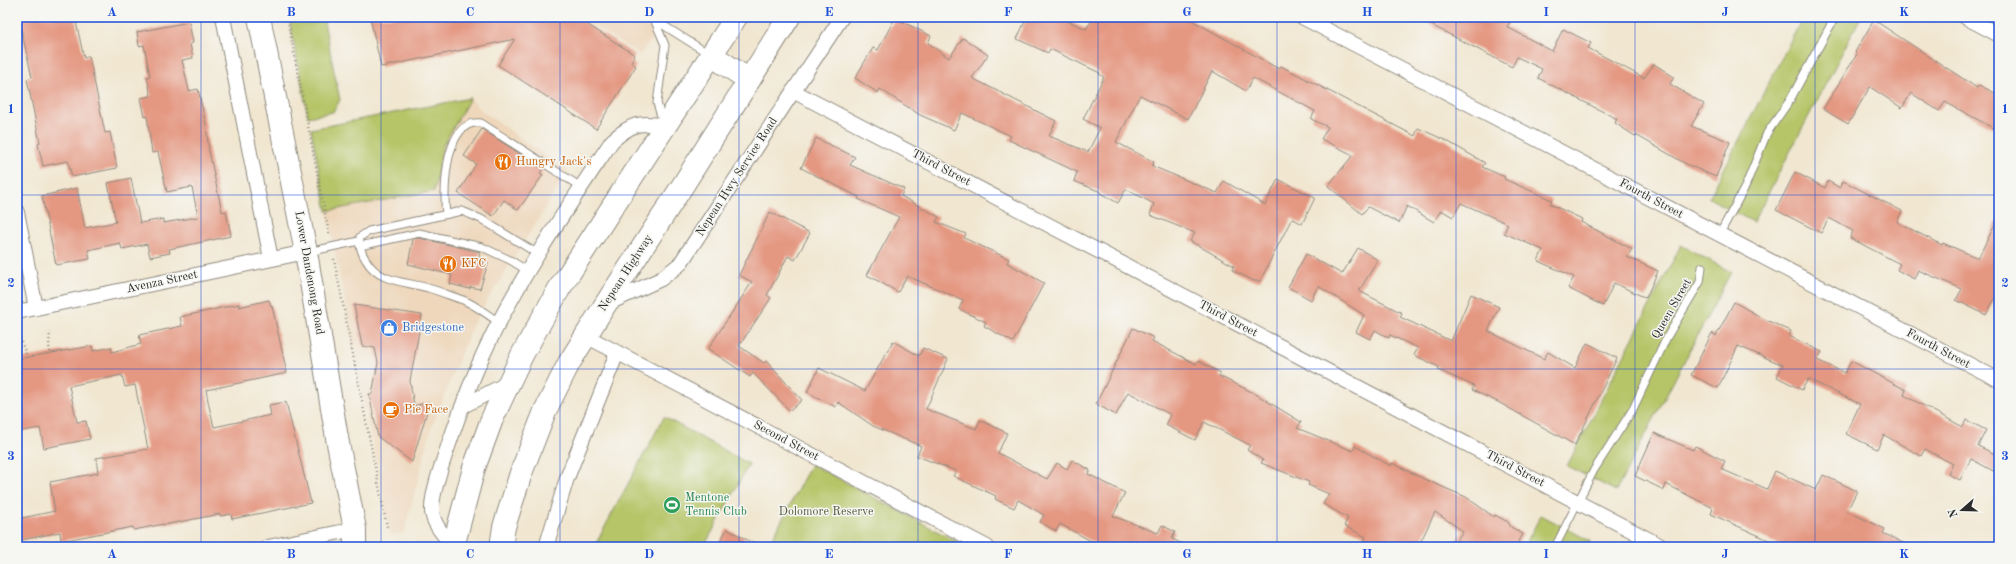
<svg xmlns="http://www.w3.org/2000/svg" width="2016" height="564" font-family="'Old Standard TT',serif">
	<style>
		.built { fill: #eed7bb }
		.green { fill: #b6c567; stroke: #707849 }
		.building { fill: #e49781 }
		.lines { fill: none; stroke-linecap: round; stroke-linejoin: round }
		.service-casing { stroke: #8e897e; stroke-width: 9 }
		.minor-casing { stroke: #8e897e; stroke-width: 16 }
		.trunk-casing { stroke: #8e897e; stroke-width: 24 }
		.path { stroke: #8e897e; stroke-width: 2.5; stroke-dasharray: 1 3; stroke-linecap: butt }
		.service { stroke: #fff; stroke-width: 7 }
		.minor { stroke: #fff; stroke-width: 14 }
		.trunk { stroke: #fff; stroke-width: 22 }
		.grid { fill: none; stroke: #1d4ed8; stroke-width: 1; stroke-opacity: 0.55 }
		.labels { text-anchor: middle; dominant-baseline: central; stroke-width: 3; stroke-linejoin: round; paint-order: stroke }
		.food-label { font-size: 12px; fill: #c56008; stroke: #f6f6f2; text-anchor: start }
		.street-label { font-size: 12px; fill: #2b2b2b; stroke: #f6f6f2 }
		.shop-label { font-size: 12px; fill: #366cbe; stroke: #f6f6f2; text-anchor: start }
		.leisure-label { font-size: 12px; fill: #27864d; stroke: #f6f6f2; text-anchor: start }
		.park-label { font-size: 12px; fill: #55593d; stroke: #f6f6f2 }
		.neatline { fill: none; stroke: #1d4ed8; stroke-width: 1.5 }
		.grid-label { font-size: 13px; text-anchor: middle; font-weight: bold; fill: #1d4ed8 }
	</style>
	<rect width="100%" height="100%" fill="#f6f6f2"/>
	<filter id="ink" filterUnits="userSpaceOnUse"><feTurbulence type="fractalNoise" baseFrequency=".025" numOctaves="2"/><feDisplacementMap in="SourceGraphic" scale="8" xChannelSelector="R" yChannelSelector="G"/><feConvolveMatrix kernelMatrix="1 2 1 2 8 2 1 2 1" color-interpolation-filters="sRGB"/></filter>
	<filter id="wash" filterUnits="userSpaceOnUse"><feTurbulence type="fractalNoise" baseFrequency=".012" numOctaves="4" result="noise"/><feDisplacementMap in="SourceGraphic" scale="16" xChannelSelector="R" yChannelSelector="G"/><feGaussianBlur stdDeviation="0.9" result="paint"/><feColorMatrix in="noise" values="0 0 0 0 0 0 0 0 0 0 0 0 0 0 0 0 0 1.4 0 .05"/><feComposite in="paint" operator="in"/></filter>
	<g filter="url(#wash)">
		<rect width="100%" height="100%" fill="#f1e7d1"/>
		<g class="built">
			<path d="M580 17H667L640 55Z"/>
			<path d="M470 98 482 111 568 171 473 324 431 429 404 533 390 535 327 211 433 191 443 146Z"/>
		</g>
		<g class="green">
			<path d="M289 17H323L340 100 333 112 308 117Z"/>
			<path d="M1803 17H1861L1753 222 1709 198Z"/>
			<path d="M470 98 443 146 434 191 327 211 311 129Z"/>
			<path d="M1681 245 1731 272 1616 491 1567 466Z"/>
			<path d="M664 417 749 464 704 547H594Z"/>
			<path d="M811 464 967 547H768Z"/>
			<path d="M1541 515 1590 541 1587 547H1524Z"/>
		</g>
		<g id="blocks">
			<g class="building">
				<path d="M37 17H75L84 58 89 56 105 133 110 132 117 168 72 177 68 161 43 166 38 144 40 143 27 79 32 77 19 20Z"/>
				<path d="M370 17H576L635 55 631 62 636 66 596 129 498 65 515 39 381 67Z"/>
				<path d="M1027 17H1059L1086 29 1094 17H1186L1279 69 1281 66 1415 136 1418 128 1447 141 1485 163 1482 167 1505 177 1504 179 1552 200 1550 204 1582 219 1581 222 1632 249 1627 257 1658 271 1646 298 1614 283 1603 306 1568 288 1574 277 1538 261 1543 250 1504 233 1508 224 1461 203 1453 217 1441 210 1434 222 1407 206 1399 223 1368 207 1362 214 1328 186 1353 155 1321 139 1328 127 1311 119 1315 111 1253 78 1246 91 1212 71 1188 119 1140 95 1116 142 1154 162 1152 166 1217 193 1224 181 1265 205 1278 179 1315 198 1302 224 1292 218 1260 281H1254L1232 270 1234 266 1190 241 1195 233 1150 215 1154 204 1126 189 1118 203 1100 193 1101 192 1074 181 1077 172 1009 140 1011 136 962 113 954 130 920 115 880 89 878 93 855 78 873 48 878 50 895 18 931 36 928 43 949 58 963 38 988 55 972 78 1056 121 1049 136 1088 152 1100 128 1083 119 1104 77 1099 74 1100 73 1050 49 1048 53 1017 39Z"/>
				<path d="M1416 17H1512L1507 27 1552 51 1563 29 1591 43 1588 48 1644 78 1654 64 1674 77 1670 84 1704 104 1691 126 1730 142 1716 177 1686 164 1636 135 1635 136 1615 123 1617 119 1538 78 1542 69 1517 57 1512 67Z"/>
				<path d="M1874 20 1977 88 1979 85 1999 95V131L1945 102 1939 111 1911 93 1902 108 1870 87 1848 124 1823 109 1857 54 1855 52Z"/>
				<path d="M189 22 193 43 190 44 193 58 182 60 189 91 198 89 206 125 209 151 222 212 226 211 231 236 169 249 170 253 150 257 147 244 122 249 120 243 88 250 90 259 56 265 42 196 77 188 85 228 116 222 108 183 131 178 140 223 163 219V223L198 217 192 187 167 192 158 152 152 153 147 116 145 117 141 98 151 96 147 77 150 76 144 45 139 46 137 32Z"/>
				<path d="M482 129 543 169 540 173 543 175 518 210 504 200 493 216 458 193 476 164 464 156Z"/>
				<path d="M816 138 855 157 850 165 904 189 901 196 939 217 936 222 966 234 964 238 1009 259 1007 263 1044 283 1013 342 984 326 986 322 959 309 963 300 907 276 898 292 867 275 899 217 858 199 859 197 801 168Z"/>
				<path d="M1795 172 1825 188 1828 181 1840 188 1843 181 1902 211 1897 222 1942 245 1943 243 1978 258 1999 217V291L1986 315 1956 300 1962 289 1918 270 1914 279 1897 270 1900 264 1850 238 1853 231 1829 218 1821 233 1776 210Z"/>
				<path d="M770 212 810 233 795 260 788 256 767 295 771 298 739 346 764 363 766 361 802 400 790 411 753 373 750 377 708 349 752 282 739 275Z"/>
				<path d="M419 238 480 252 478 261 488 263 480 289 470 287V289L450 284 452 275 408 264 413 239Z"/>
				<path d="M1358 248 1378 260 1359 291 1402 313 1400 317 1451 341 1471 294 1499 307 1488 331 1544 359 1548 352 1575 368 1587 343 1617 358 1575 445 1498 402 1472 390 1474 386 1438 370 1439 367 1414 355 1418 348 1390 335 1389 338 1375 330 1370 339 1356 332 1364 315 1318 286 1311 300 1288 287 1306 254 1342 274Z"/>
				<path d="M269 300 271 306H272L287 373 206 390 209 406 214 427 271 415 269 405 286 402 311 503 232 519 231 514 221 516 220 514 164 525V524L134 530 133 527 61 541 60 532 17 541V519L55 511 50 482 98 473 96 458 148 449 135 385 125 387 122 375 69 386 77 422 86 421 90 439 44 448 40 428 17 432V359L92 346 93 351 111 347 112 352 141 344 139 335 182 326 180 317 239 304V307Z"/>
				<path d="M1734 302 1766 320 1791 331 1789 336 1822 352 1817 360 1845 373 1851 361 1906 390 1904 395 1963 427 1966 420 1986 430 1978 446 1999 456V474L1971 459 1960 480 1948 474 1953 464 1925 449 1921 456 1884 435 1877 449 1846 434 1860 404 1808 379 1802 390 1777 377 1783 365 1738 346 1718 388 1691 375 1712 333 1716 336Z"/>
				<path d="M354 305 422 315 410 381 414 406 430 402 412 462 378 437 369 394H372L378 363 375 348 362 346Z"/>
				<path d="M1133 328 1154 338 1152 341 1196 364 1198 361 1221 373 1219 376 1254 393 1301 422 1297 428 1353 451 1355 446 1391 466 1392 463 1424 479 1466 497 1494 517 1495 515 1508 522 1511 527 1523 534 1516 547H1452L1463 531 1435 512 1418 547H1361L1366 537 1344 526 1348 518 1323 504 1329 494 1308 485 1309 482 1261 463 1263 460 1247 450 1250 445 1204 422 1195 440 1166 425 1171 415 1128 392 1116 415 1096 404Z"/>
				<path d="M893 341 919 356 923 348 948 359 926 409 976 429 980 420 1007 433 998 453 1047 479 1057 463 1067 469 1072 460 1090 470 1088 474 1125 493 1113 516 1158 533 1162 525 1175 532 1172 539 1190 547H1102L1060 524 1056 531 1040 522 1044 515 1018 500 1014 508 995 499 996 496 953 476 956 471 917 456 921 446 873 426 838 402 836 407 807 392 819 368 865 391Z"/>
				<path d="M1654 433 1693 450 1695 446 1725 461 1721 469 1767 489 1775 471 1816 490 1823 475 1857 491 1847 511 1885 529 1883 533 1911 547H1784L1711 514 1713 508 1666 484 1664 490 1635 476Z"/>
				<path d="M727 529 761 547H717Z"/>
			</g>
		</g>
	</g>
	<g filter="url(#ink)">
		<use href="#blocks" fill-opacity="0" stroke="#8e897e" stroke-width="1"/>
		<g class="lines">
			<defs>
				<g id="service">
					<path d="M654 19 665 45 657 103 663 123"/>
					<path d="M655 20 709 54"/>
					<path d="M446 214C443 190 445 118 481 123L581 187"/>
					<path d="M1719 235 1745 187 1767 133 1790 100 1835 17"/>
					<path d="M360 246 419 233 482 247 510 260 528 271"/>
					<path d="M308 252 359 241"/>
					<path d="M499 322C487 315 476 305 463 300 451 296 439 291 428 288 405 281 379 283 366 260 362 254 359 245 360 237L369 231 462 211 481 219 538 254"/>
					<path d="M1555 547 1594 470 1633 409 1667 337 1700 282 1702 267"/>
				</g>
				<g id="minor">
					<path d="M223 17 271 259"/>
					<path d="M1302 17 1999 380"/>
					<path d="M1965 17 1999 35"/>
					<path d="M793 91 1663 547"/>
					<path d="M17 212 36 308"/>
					<path d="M607 304 661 279 680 264 842 17"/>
					<path d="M17 312 306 252"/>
					<path d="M586 336 987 547"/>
					<path d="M463 406 508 383"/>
					<path d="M268 547 355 529"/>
					<path d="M453 547C445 536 433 525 432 511 431 492 445 456 451 438 463 403 476 367 493 334 527 266 570 204 612 141 631 124 640 121 664 126"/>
					<path d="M546 547 567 478 617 353"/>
				</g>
				<g id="trunk">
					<path d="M259 17 306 252 337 438 355 529V547"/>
					<path d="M711 55 749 80"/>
					<path d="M453 547 474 468 492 419 522 355 559 289 736 17"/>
					<path d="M501 547 504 527 521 473 545 411 569 363 605 305 683 185 789 17"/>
				</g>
			</defs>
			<use href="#service" class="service-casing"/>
			<use href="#minor" class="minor-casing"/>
			<use href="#trunk" class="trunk-casing"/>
			<g class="path">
				<path d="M287 17 329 234"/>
				<path d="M334 259 387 527"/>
				<path d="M20 338 27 357"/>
				<path d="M50 352 49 346 50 332"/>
			</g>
			<use href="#service" class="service"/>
			<use href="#minor" class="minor"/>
			<use href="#trunk" class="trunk"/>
		</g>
	</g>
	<path class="grid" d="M201 17V547M381 17V547M560 17V547M739 17V547M918 17V547M1098 17V547M1277 17V547M1456 17V547M1635 17V547M1815 17V547M17 195H1999M17 369H1999"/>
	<defs>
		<symbol id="restaurant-disc" viewBox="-11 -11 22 22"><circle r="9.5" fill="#e8710a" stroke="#f6f6f2"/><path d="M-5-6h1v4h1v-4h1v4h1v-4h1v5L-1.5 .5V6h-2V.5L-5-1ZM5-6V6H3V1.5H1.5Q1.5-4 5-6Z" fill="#fff"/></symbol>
		<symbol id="shop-disc" viewBox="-11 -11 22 22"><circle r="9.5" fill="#3f7fe0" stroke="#f6f6f2"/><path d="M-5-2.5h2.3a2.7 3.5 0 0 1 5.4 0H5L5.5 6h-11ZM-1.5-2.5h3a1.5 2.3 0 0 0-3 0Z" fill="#fff"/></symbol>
		<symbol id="cafe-disc" viewBox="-11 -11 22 22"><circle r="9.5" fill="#e8710a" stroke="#f6f6f2"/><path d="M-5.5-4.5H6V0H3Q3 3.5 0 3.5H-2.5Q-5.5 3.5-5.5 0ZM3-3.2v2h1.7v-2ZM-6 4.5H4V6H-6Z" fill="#fff"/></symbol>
		<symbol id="stadium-disc" viewBox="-11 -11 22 22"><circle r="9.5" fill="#2e9e5b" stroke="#f6f6f2"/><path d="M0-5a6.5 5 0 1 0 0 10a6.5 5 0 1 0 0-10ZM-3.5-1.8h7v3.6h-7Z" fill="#fff"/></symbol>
	</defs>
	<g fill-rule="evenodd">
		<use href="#restaurant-disc" x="493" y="152" width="20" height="20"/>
		<use href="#restaurant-disc" x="438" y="254" width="20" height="20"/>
		<use href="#shop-disc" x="379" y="318" width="20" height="20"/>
		<use href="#cafe-disc" x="381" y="400" width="20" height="20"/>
		<use href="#stadium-disc" x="662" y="495" width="20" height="20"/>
	</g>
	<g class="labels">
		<g class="food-label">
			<text x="516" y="162">Hungry Jack's</text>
			<text x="461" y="264">KFC</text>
			<text x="404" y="410">Pie Face</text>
		</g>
		<g class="street-label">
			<text transform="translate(941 168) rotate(28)">Third Street</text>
			<text transform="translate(737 177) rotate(-57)">Nepean Hwy Service Road</text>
			<text transform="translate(1651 199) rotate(28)">Fourth Street</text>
			<text transform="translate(309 273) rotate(80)">Lower Dandenong Road</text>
			<text transform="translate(626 273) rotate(-57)">Nepean Highway</text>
			<text transform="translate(162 282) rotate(-12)">Avenza Street</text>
			<text transform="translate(1672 309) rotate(-60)">Queen Street</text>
			<text transform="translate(1228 319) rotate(28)">Third Street</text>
			<text transform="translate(1938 349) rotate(28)">Fourth Street</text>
			<text transform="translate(786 441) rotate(28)">Second Street</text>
			<text transform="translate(1515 469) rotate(28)">Third Street</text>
		</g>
		<g class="shop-label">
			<text x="402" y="328">Bridgestone</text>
		</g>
		<g class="leisure-label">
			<text x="685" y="498">Mentone<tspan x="685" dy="14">Tennis Club</tspan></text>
		</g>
		<g class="park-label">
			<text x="826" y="512">Dolomore Reserve</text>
		</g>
	</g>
	<rect width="2016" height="564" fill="none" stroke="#f6f6f2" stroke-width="44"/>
	<g transform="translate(1962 510) rotate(250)" stroke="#f6f6f2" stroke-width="3" paint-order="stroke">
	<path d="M0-3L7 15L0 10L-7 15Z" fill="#2b2b2b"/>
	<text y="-6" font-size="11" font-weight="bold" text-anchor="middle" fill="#2b2b2b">N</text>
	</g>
	<rect x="22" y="22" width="1972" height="520" class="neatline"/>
	<g class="grid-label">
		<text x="112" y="16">A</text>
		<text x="291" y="16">B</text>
		<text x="470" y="16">C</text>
		<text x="649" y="16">D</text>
		<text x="829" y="16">E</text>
		<text x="1008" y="16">F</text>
		<text x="1187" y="16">G</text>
		<text x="1367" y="16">H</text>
		<text x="1546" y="16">I</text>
		<text x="1725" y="16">J</text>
		<text x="1904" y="16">K</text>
		<text x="11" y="113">1</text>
		<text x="2005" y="113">1</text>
		<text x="11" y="287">2</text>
		<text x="2005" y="287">2</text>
		<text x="11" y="460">3</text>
		<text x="2005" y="460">3</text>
		<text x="112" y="558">A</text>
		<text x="291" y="558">B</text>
		<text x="470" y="558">C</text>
		<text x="649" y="558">D</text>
		<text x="829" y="558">E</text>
		<text x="1008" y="558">F</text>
		<text x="1187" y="558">G</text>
		<text x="1367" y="558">H</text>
		<text x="1546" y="558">I</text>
		<text x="1725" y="558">J</text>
		<text x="1904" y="558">K</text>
	</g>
</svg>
